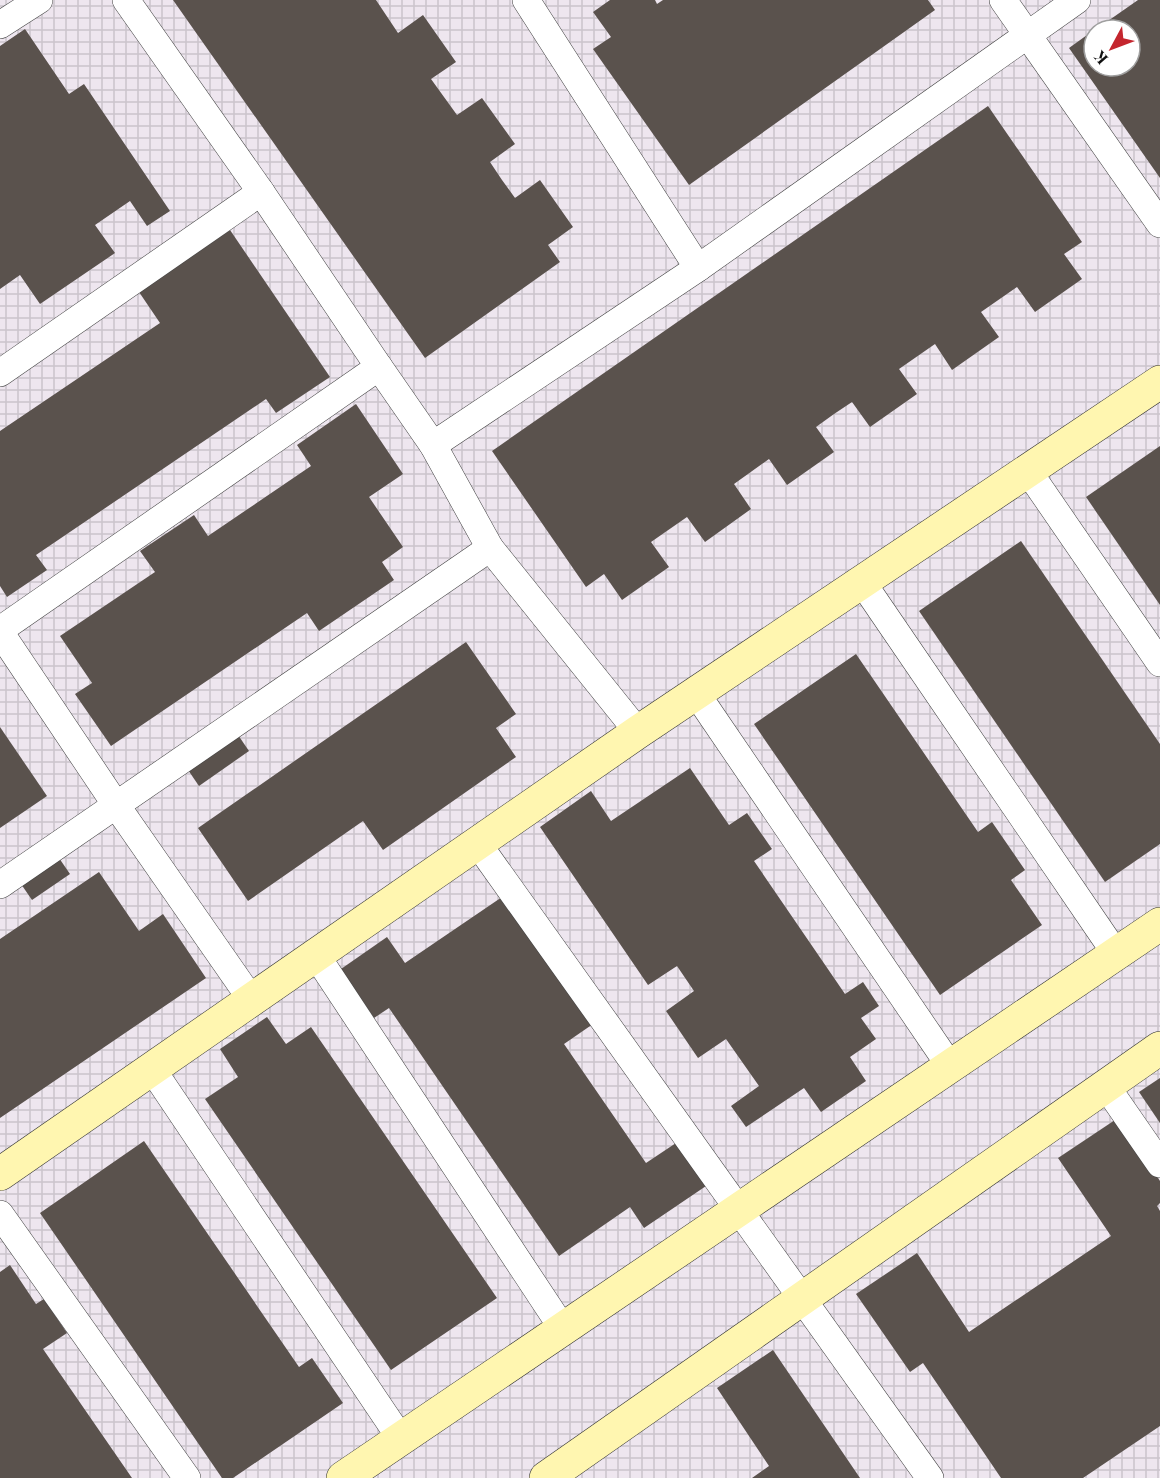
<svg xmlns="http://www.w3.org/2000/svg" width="1160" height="1478" font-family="'Playfair Display',serif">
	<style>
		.industrial { fill: url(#industrial-grid); fill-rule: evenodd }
		.building { fill: #5a524d }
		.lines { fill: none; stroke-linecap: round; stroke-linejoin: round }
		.street-casing { stroke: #444; stroke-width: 28 }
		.secondary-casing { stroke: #333; stroke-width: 34 }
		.street { stroke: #fff; stroke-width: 27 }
		.secondary { stroke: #fff6b0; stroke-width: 33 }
	</style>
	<defs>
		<pattern id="industrial-grid" width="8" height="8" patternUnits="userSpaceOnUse" patternTransform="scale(1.5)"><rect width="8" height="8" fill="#eee6ef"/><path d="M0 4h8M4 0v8" fill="none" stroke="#cbc4cc"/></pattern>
	</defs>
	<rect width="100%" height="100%" fill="#fffdf5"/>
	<path class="industrial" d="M0 0H1160V1478H0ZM1094 30H1130V66H1094Z"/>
	<g class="building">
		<path d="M173 0H376L398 33 423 15 456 62 431 79 457 115 482 98 515 144 490 162 502 180 515 198 540 180 573 227 548 245 560 262 425 358Z"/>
		<path d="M610 0H655L657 4 663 0H928L935 10 689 185 593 49 611 37 593 12Z"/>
		<path d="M1138 0H1160V178L1069 48 1094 30V66H1130V30H1095Z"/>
		<path d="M25 29 69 94 84 84 170 211 147 226 130 201 95 225 115 253 40 304 20 275 0 289V46Z"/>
		<path d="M988 106 1082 242 1064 254 1082 279 1035 312 1017 287 981 312 999 337 952 370 935 344 899 369 917 394 870 427 852 402 834 414 816 427 834 452 787 485 769 459 734 484 751 509 705 542 687 517 651 542 669 567 622 600 604 574 586 587 492 451Z"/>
		<path d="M230 230 330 377 276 413 266 399 36 555 47 570 7 597 0 586V431L160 323 139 292Z"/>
		<path d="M356 404 403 474 369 497 403 547 382 562 394 580 319 631 307 613 111 746 75 694 92 683 60 636 155 572 140 551 194 515 208 536 311 466 297 445Z"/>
		<path d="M1160 446V605L1086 497Z"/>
		<path d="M1021 541 1160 744V844L1105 882 919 611Z"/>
		<path d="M466 642 516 714 496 728 516 757 383 850 363 821 248 901 198 828Z"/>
		<path d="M856 654 978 832 992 822 1025 870 1011 880 1042 925 940 995 754 724Z"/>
		<path d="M0 727 47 796 0 828Z"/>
		<path d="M236 732 249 751 199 786 186 767Z"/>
		<path d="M690 768 729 825 747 813 772 849 754 861 845 994 863 982 879 1006 861 1018 876 1039 850 1057 866 1081 821 1112 804 1088 746 1127 731 1106 759 1086 726 1039 698 1058 666 1011 694 991 677 966 648 985 540 827 591 791 611 821Z"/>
		<path d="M59 858 70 874 32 900 21 884Z"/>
		<path d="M99 872 139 931 163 914 206 978 0 1118V939Z"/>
		<path d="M505 895 593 1024 564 1044 646 1163 676 1143 706 1186 644 1228 630 1207 559 1256 389 1008 374 1018 341 969 387 937 405 963Z"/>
		<path d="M267 1017 286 1044 311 1027 497 1298 391 1370 205 1099 238 1077 220 1049Z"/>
		<path d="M1160 1078V1123L1139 1092Z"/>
		<path d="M1118 1118 1160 1181V1203L1157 1206 1160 1211V1426L1083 1478H1001L923 1363 910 1372 856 1294 917 1253 969 1332 1111 1236 1058 1158Z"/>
		<path d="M144 1141 299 1367 312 1358 343 1403 233 1478H222L40 1213Z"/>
		<path d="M10 1265 36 1304 44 1299 67 1333 43 1349 132 1478H0V1272Z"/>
		<path d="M773 1350 860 1478H752L769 1466 717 1388Z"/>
	</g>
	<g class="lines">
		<defs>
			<g id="street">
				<path d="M526 0 698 268"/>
				<path d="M1003 0 1160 224"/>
				<path d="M0 25 39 0"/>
				<path d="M379 367 433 445 490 548 638 732"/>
				<path d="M0 373 261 192 126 0"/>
				<path d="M433 445 698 268 1077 0"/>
				<path d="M1028 471 1160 663"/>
				<path d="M862 582 1116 954"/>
				<path d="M0 630 379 367 261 192"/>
				<path d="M0 632 116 805 251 999"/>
				<path d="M696 693 950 1066"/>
				<path d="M478 844 930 1478"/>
				<path d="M0 885 490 548"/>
				<path d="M316 955 563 1329"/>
				<path d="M152 1069 401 1439"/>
				<path d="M1106 1086 1160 1164"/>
				<path d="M0 1214 187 1478"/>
			</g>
			<g id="secondary">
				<path d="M0 1174 638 732 1160 382"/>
				<path d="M343 1478 1160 924"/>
				<path d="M546 1478 1160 1048"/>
			</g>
		</defs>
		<use href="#street" class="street-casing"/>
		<use href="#secondary" class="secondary-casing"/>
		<use href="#street" class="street"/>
		<use href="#secondary" class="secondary"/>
	</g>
	<g transform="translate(1112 48) rotate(229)"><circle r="28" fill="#ffffff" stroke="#a0a0a0" stroke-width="1.5"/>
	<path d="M0-4.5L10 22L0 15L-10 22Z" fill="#c4262e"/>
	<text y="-9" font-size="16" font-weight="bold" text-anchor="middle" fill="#111111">K</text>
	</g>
</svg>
